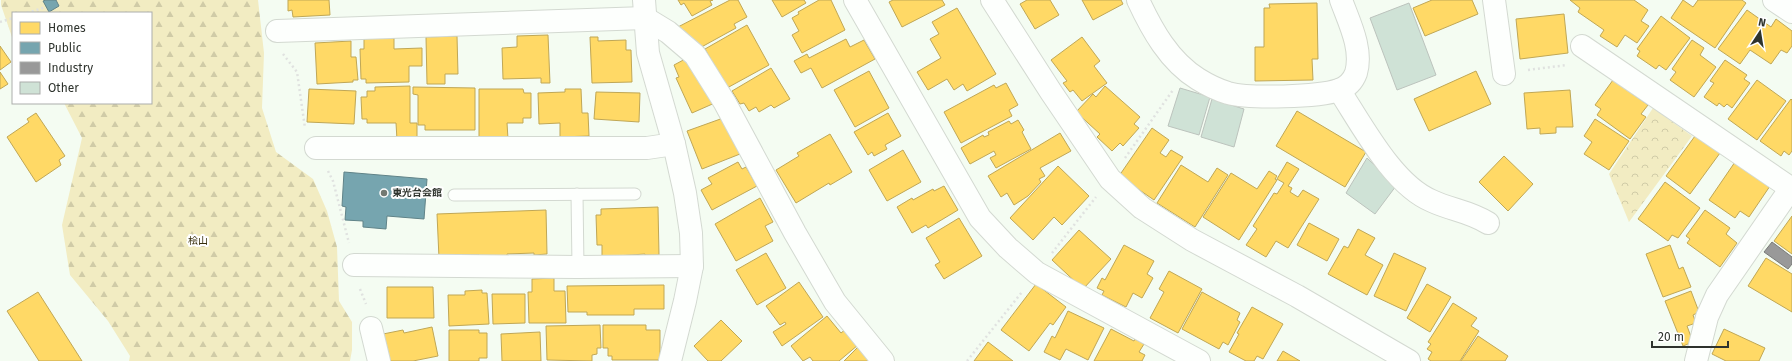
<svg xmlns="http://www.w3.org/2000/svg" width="1792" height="361" font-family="'Fira Sans','Noto Sans JP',sans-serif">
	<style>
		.forest { fill: url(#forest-firs) }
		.park { fill: url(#park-crowns) }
		.homes { fill: #ffd966; stroke: #c0a755 }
		.public { fill: #76a5af; stroke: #608388 }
		.industry { fill: #999; stroke: #797a79 }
		.building { fill: #cfe2d6; stroke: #bcc3bd }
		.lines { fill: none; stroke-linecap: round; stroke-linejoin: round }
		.service-casing { stroke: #d3d9d1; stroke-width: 13 }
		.minor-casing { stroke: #d3d9d1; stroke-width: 24 }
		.path { stroke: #e0e2e0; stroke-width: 2.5; stroke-dasharray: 2 3; stroke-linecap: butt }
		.service { stroke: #fdfffd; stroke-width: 11 }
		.minor { stroke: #fdfffd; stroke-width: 22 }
		.poi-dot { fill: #737972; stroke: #fff; stroke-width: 1.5 }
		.labels { text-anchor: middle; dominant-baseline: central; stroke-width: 4; stroke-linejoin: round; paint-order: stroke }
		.poi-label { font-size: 10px; font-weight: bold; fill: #2e332d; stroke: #fff; text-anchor: start }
		.park-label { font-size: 10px; fill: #362d0b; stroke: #fff }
	</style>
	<defs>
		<pattern id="forest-firs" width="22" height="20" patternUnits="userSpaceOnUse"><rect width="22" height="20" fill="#f2ecc2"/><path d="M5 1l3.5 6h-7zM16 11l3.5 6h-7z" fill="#d0cba7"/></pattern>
		<pattern id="park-crowns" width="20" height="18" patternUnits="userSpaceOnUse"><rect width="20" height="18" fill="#f2ecc2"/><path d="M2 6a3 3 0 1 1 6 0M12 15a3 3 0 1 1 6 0" fill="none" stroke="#d0cba7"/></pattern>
	</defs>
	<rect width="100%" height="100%" fill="#f4fcf2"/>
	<path class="forest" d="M1 0H258L264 53 262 108 276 152 313 179 327 211 337 247 339 301 352 322V350L350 361H129L130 356 108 321 70 275 62 225 82 138 64 103H151V13H13V40L1 5Z"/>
	<path class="park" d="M1653 108 1692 136 1629 222 1609 174Z"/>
	<g class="homes">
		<path d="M288 0H329L330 15 293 17 292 10 288 11Z"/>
		<path d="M678 0H713L710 1 712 5 692 16 684 3 681 5Z"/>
		<path d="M730 0H738L747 17 734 24 736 28 696 50 676 28Z"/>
		<path d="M772 0H804L806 3 782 17Z"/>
		<path d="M819 0H831L845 30 802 53 792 35 799 31 792 18 799 14 798 12Z"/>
		<path d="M893 0H942L945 5 902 27 889 2Z"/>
		<path d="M1027 0H1050L1059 15 1035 29 1020 4Z"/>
		<path d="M1082 0H1121L1123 4 1093 20Z"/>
		<path d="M1432 0H1472L1478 14 1425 36 1413 8Z"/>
		<path d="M1570 0H1634L1648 10 1641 21 1649 26 1637 43 1625 35 1617 47 1600 36 1604 30 1578 12 1580 8Z"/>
		<path d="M1683 0 1693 7 1698 0H1742L1746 3 1715 48 1671 18Z"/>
		<path d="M1317 3 1318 59H1312L1313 80 1255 81V47H1264V8H1270L1269 4Z"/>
		<path d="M957 8 996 74 967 91 963 84 954 90 947 79 928 90 917 72 941 58 930 39 939 34 932 22Z"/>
		<path d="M1747 10 1771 27 1776 19 1792 31V46L1787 53 1781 50 1771 64 1750 50 1740 64 1718 49Z"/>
		<path d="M1564 14 1568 53 1520 59 1516 19Z"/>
		<path d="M1661 16 1690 38 1666 70 1659 65 1656 69 1637 56 1640 51 1637 49Z"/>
		<path d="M747 25 769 65 727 88 705 49Z"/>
		<path d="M548 35 550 83H541V78L503 79 502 48 517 47V36Z"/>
		<path d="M457 36 458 74H445V84H427L426 37Z"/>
		<path d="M590 37H598V41L626 40V50H631L632 82 592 83Z"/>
		<path d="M1082 37 1100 61 1094 66 1107 83 1082 101 1073 90 1070 92 1063 83 1067 81 1051 60Z"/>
		<path d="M364 38H394V49L422 48V66H409V82L366 83V79H361L360 49H364Z"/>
		<path d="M846 39 850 47 864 40 875 59 822 88 811 68 801 73 794 61 807 54 809 58Z"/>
		<path d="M1692 40 1704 48 1700 55 1716 67 1694 97 1670 80 1676 72 1672 69Z"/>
		<path d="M351 41V57H356L358 80H353V82L317 84 315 43Z"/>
		<path d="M0 46 11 62 0 70Z"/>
		<path d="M689 57 717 102 692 113 676 78 679 77 674 65Z"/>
		<path d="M1725 60 1747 75 1744 79 1750 83 1732 108 1727 104 1724 107 1719 103 1717 106 1704 97 1714 83 1710 81Z"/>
		<path d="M771 68 790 99 774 108 771 105 759 112 756 107 749 111 744 103 740 104 732 91Z"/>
		<path d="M869 71 889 108 855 127 834 90Z"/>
		<path d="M1476 71 1491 104 1429 131 1414 99Z"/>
		<path d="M0 72 8 84 0 89Z"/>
		<path d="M1613 80 1648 105 1641 114 1646 117 1630 139 1597 115 1601 109 1595 105Z"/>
		<path d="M1757 80 1786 101 1757 140 1728 119Z"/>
		<path d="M1006 83 1018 105 1009 110 1012 116 961 143 944 112 994 85 996 88Z"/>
		<path d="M410 86V123H417V139L397 140 396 123H367V119H362L361 97H367V91H375V87Z"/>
		<path d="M1105 86 1140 117 1134 124 1139 128 1123 146 1120 143 1112 151 1097 137 1100 134 1076 112 1093 94 1096 97Z"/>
		<path d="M413 87 475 88V130H425V125H418V95L413 94Z"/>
		<path d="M309 89 356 91 354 124 307 122Z"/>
		<path d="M479 89H523L524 93H531V118H523V123H507L508 139 479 140Z"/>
		<path d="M565 89H581L582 113H588L589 136 560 137V123L539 124 538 93 565 92Z"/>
		<path d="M1570 90 1573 127H1556V133L1540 134V128L1527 129 1524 93Z"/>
		<path d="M596 92 640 93 639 122 594 119Z"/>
		<path d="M1791 99 1792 100V151L1789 155 1784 151 1781 156 1760 141Z"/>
		<path d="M1297 111 1366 152 1345 187 1276 146Z"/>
		<path d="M36 113 65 156 59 160 61 165 36 182 7 137 29 122 27 119Z"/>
		<path d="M888 113 901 136 885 145 887 149 874 156 872 152 868 155 854 132Z"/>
		<path d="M726 117 740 154 702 169 687 131Z"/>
		<path d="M1595 119 1629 141 1609 170 1584 154 1592 142 1584 136Z"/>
		<path d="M1018 120 1024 130 1022 132 1031 149 996 168 990 158 996 155 994 151 970 164 961 148 983 135 984 137 989 135 988 132 1009 121 1011 124Z"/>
		<path d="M1152 128 1169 140 1160 153 1166 157 1171 150 1183 157 1154 200 1119 176Z"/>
		<path d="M1060 133 1071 151 1040 168 1045 176 1039 179 1041 182 1028 196 1014 205 1007 193 1001 197 988 176Z"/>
		<path d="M830 134 852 172 830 185 829 183 796 203 776 170 799 156 797 153Z"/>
		<path d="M1695 136 1720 153 1690 194 1666 176Z"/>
		<path d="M903 150 921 182 887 201 869 170Z"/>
		<path d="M1504 156 1533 184 1508 211 1479 182Z"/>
		<path d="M738 162 742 169 746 167 757 186 712 210 701 190 712 184 708 178Z"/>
		<path d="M1287 162 1299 169 1288 186 1292 188 1290 192 1298 197 1303 190 1319 199 1288 248 1276 241 1266 257 1246 245 1257 229 1253 226 1274 193 1277 194 1284 183 1277 179Z"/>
		<path d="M1735 162 1770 186 1749 217 1740 211 1735 218 1709 200Z"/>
		<path d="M1181 165 1208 182 1217 168 1228 175 1195 227 1157 203Z"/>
		<path d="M1058 166 1089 196 1062 225 1054 217 1033 240 1010 218Z"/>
		<path d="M1269 171 1277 176 1275 179 1277 180 1239 240 1203 217 1231 173 1257 189Z"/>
		<path d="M1665 182 1700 208 1678 238 1672 235 1668 241 1638 219Z"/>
		<path d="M944 186 958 210 928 228 926 225 912 233 897 207 912 198 913 200 933 189 934 191Z"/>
		<path d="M760 198 773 222 765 226 773 241 736 261 715 224Z"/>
		<path d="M658 207 659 255H645V254L602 257V245H597L596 215H601V209Z"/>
		<path d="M546 210 547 254 534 255V253L507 254V256L480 257 479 255H454L439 258 437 214Z"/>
		<path d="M1705 210 1730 228 1726 234 1737 243 1720 267 1687 243 1690 239 1686 236Z"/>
		<path d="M1792 216V254L1774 241Z"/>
		<path d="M959 218 982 256 944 279 935 265 940 262 926 238Z"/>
		<path d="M1309 223 1339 239 1327 261 1297 245Z"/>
		<path d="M1358 229 1375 238 1365 255 1383 265 1367 295 1328 274 1344 246 1348 248Z"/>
		<path d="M1079 230 1111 259 1083 289 1052 260Z"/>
		<path d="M1124 245 1154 261 1147 274 1153 278 1142 298 1133 293 1126 307 1102 295 1104 291 1097 288 1102 278 1105 280Z"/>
		<path d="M1670 245 1679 269 1683 267 1691 287 1663 297 1646 254Z"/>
		<path d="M766 253 786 288 757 305 736 270Z"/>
		<path d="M1394 253 1426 268 1406 311 1374 296Z"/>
		<path d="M1766 258 1792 274V312L1748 286Z"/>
		<path d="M1169 271 1202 289 1178 333 1150 318 1164 292 1159 289Z"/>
		<path d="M554 278V291H565L566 323H529L528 292H532V279Z"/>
		<path d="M799 282 823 317 782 346 773 332 786 324 785 322 780 325 766 306Z"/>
		<path d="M1036 284 1066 307 1053 325 1050 323 1029 351 1001 330Z"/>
		<path d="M1427 284 1451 297 1430 332 1407 318Z"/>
		<path d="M664 285V309H634V315H587V312H568L567 286Z"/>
		<path d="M387 287H433L434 318H387Z"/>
		<path d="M482 290V293H487L489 324 449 326 448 295H465V291Z"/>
		<path d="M1691 291 1699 312 1693 315 1696 323 1687 326 1693 342 1683 346 1665 301Z"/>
		<path d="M38 292 82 361H39L7 311Z"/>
		<path d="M1202 292 1240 313 1237 320 1240 322 1228 345 1223 342 1219 349 1182 329Z"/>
		<path d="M492 294H525V323L493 324Z"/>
		<path d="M1453 303 1477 318 1471 326 1479 331 1460 361H1431L1428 359 1432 352 1427 349 1431 344 1428 342Z"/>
		<path d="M1252 307 1283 324 1263 359 1257 356 1254 361H1246L1229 352 1239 334 1237 333Z"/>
		<path d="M1068 311 1104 328 1088 360 1066 349 1060 360 1044 352 1052 336 1055 338Z"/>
		<path d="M827 316 841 333 846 329 858 345 839 361H813L810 357 803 361 791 346Z"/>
		<path d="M721 320 742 341 721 361H708L694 346Z"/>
		<path d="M600 325 601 348H597V354L592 355V361L547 360 546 326Z"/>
		<path d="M603 325H646V330H660V360H612V356H608V348H603Z"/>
		<path d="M432 327 438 356 413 361H389L383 334 403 330 404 333Z"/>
		<path d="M1111 329 1134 341 1135 339 1144 344 1139 352 1145 355 1142 361H1094Z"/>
		<path d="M1724 329 1765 348 1759 361H1726L1712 354Z"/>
		<path d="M449 330H479V333H487V358H479V361H449Z"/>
		<path d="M540 332 541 361H502L501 334Z"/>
		<path d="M1478 336 1508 356 1505 361H1461Z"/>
		<path d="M988 342 1013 361H974Z"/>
		<path d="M860 345 876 361H844Z"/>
		<path d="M1283 351 1300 361H1277Z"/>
	</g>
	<g class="public">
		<path d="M46 0H56L59 6 49 12 43 1Z"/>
		<path d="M344 172 427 179 424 219 387 216 386 229 363 227V221L345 220 346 207 342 206Z"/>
	</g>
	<path class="industry" d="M1772 242 1792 257V264L1788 269 1764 252Z"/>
	<g class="building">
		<path d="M1409 3 1436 75 1397 90 1370 18Z"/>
		<path d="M1180 88 1210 97 1199 135 1168 126Z"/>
		<path d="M1212 99 1244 109 1234 147 1201 137Z"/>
		<path d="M1367 158 1396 186 1375 214 1346 193Z"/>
	</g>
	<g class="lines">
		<defs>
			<g id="service">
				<path d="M577 194 578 267"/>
				<path d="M454 195 635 194"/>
			</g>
			<g id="minor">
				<path d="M644 0 648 53 674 144 685 193 691 233 692 266 685 301 670 361"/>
				<path d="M855 0 980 218 1008 248 1037 273 1199 361"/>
				<path d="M992 0 1051 92 1110 179 1142 208 1192 240 1297 296 1409 361"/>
				<path d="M1138 0C1152 30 1169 61 1198 79 1206 84 1218 90 1228 93 1250 99 1318 97 1339 90 1347 87 1353 81 1356 73 1363 49 1349 22 1341 0"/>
				<path d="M1494 0 1504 74"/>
				<path d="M1774 0 1792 12"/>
				<path d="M277 31 645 18 668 32 695 55 725 103 795 233 835 302 883 361"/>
				<path d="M1582 46 1792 189"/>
				<path d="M1339 90C1362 125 1393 185 1432 201 1451 210 1469 211 1488 223"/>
				<path d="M316 148H647L674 144"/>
				<path d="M354 265 578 267 692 266"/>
				<path d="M371 328 379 361"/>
				<path d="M1696 361 1707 317 1717 295 1791 188"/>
			</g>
		</defs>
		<use href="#service" class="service-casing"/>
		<use href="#minor" class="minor-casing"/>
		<g class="path">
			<path d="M27 13 46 7"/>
			<path d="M0 22 13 18"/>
			<path d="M283 54 297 72 305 128"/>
			<path d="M1528 70 1567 65"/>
			<path d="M1125 158 1173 90"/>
			<path d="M328 171 333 181 349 243"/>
			<path d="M1052 253 1096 197"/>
			<path d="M360 289 366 304"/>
			<path d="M967 361 1022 292"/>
		</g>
		<use href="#service" class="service"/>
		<use href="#minor" class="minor"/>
	</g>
	<circle class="poi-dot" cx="384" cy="193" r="4"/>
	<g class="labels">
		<g class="poi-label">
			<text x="392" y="193">東光台会館</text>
		</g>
		<g class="park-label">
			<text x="198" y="241">桧山</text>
		</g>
	</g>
	<rect x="12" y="12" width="140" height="92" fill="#ffffff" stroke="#abadab"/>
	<rect x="20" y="22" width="20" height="12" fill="#ffd966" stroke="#abadab"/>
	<text x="48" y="32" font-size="12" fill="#2e332d">Homes</text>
	<rect x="20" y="42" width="20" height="12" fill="#76a5af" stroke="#abadab"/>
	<text x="48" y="52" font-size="12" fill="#2e332d">Public</text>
	<rect x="20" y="62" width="20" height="12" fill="#999999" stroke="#abadab"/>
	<text x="48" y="72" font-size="12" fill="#2e332d">Industry</text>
	<rect x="20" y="82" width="20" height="12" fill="#cfe2d6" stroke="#abadab"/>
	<text x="48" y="92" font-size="12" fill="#2e332d">Other</text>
	<g transform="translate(1760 32) rotate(12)" stroke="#ffffff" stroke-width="3" paint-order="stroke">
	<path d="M0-3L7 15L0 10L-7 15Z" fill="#2e332d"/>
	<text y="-6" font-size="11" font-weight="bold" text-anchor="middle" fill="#2e332d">N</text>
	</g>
	<path d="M1652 341v6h76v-6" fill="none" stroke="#2e332d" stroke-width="2"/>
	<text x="1658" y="341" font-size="12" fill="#2e332d" stroke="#ffffff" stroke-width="3" paint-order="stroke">20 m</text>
</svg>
